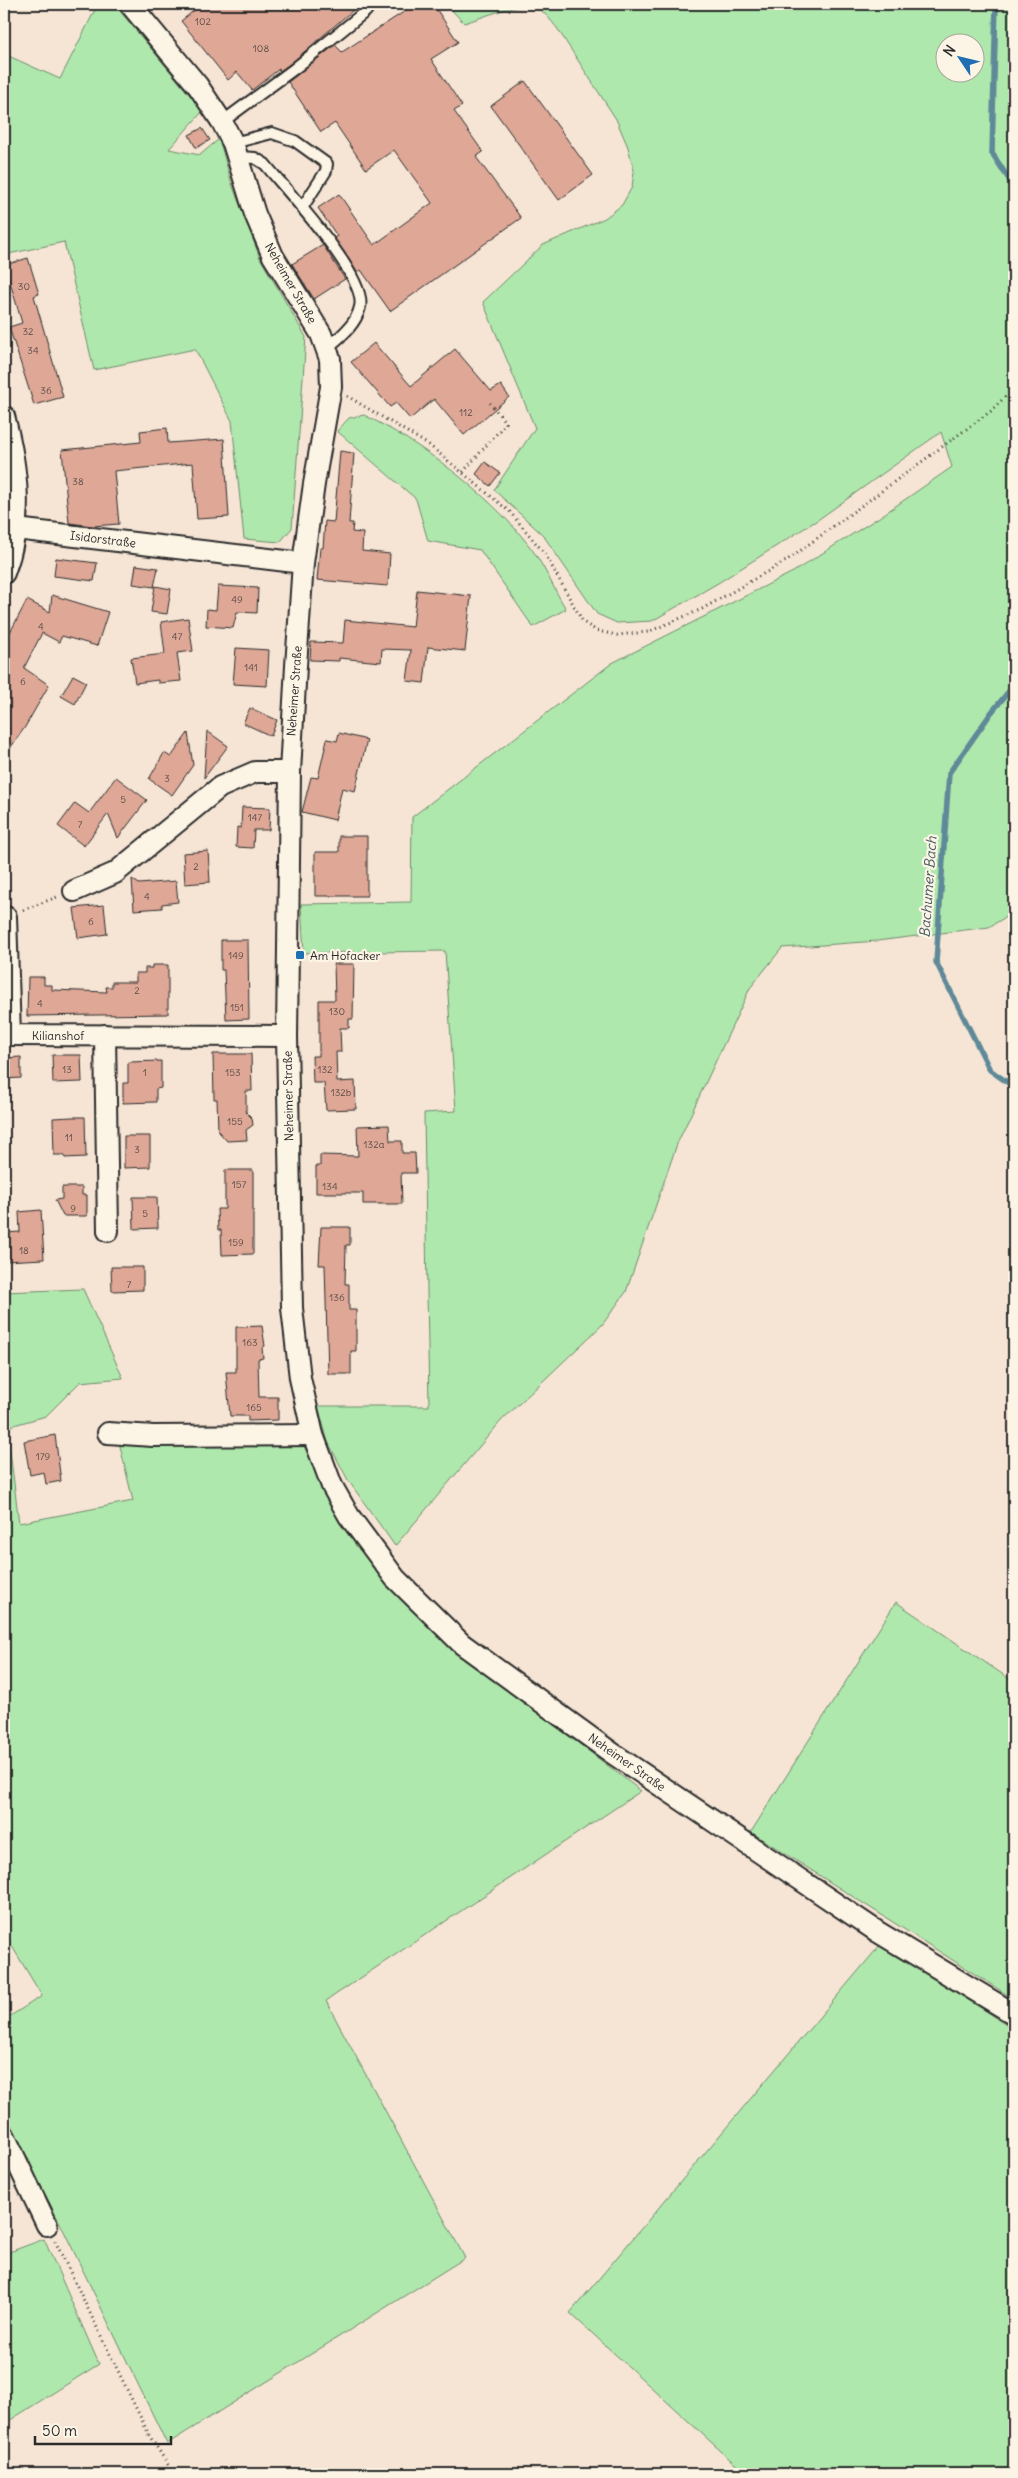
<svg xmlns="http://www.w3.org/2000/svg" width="1018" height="2478" font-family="Delius,sans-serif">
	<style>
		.green { fill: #afe8ac; stroke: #6d8a6c; fill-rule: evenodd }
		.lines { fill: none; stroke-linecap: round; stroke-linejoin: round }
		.stream { stroke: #5e8998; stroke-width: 5.5 }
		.building { fill: #dea796; stroke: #2b2b2b }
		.lane-casing { stroke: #2b2b2b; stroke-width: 14 }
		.street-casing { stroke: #2b2b2b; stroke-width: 24 }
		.path { stroke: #2b2b2b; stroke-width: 3; stroke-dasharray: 1 4; stroke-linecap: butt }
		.lane { stroke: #fcf5e5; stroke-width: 10 }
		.street { stroke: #fcf5e5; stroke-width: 20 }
		.poi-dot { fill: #1f6fb2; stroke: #fcf5e5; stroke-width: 2 }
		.labels { text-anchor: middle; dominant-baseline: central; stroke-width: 4.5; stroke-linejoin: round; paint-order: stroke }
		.number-label { font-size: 10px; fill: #584a46 }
		.street-label { font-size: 12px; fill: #2b2b2b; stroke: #fcf5e5 }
		.poi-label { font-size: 12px; fill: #2b2b2b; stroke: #fcf5e5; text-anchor: start }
		.water-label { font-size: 14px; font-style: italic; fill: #445a62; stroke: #fcf5e5 }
	</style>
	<rect width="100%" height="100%" fill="#f6e5d5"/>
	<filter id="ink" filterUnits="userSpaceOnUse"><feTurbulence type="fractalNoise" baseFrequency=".02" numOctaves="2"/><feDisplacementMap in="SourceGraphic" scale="10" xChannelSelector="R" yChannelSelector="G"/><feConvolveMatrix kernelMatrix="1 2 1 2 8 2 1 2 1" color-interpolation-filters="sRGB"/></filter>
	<g filter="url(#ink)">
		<g class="green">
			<path d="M98 4H114L203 111 169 149 200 155 219 139 232 184 260 258 306 337 292 528 280 542 244 539 232 421 195 349 94 370 64 242 4 255V54L60 79Z"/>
			<path d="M446 4H1014V912L989 927 877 941 782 948 750 988 677 1144 626 1292 602 1325 501 1421 395 1546 348 1480 328 1442 318 1406H429L424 1113 456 1111 445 951 304 953 301 904 411 902 412 817 612 663 793 572 884 514 952 467 941 432 819 519 718 583 652 621 617 623 597 614 543 535 494 490 535 428 483 302 543 245 605 218 622 205 632 187 634 171 628 147 616 119 557 28C551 21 546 13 538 9 521 0 482 18 464 23ZM976 42V72H946V42Z"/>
			<path d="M364 415C420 442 489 494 527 543 543 562 553 588 566 609L533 627 480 550 428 541 416 499 337 431 349 418Z"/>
			<path d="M83 1289 123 1378 80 1382 46 1416 7 1427 19 1523 133 1501 119 1442H302L339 1519 376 1570 454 1648 641 1791 326 2001 465 2258 167 2444 61 2225 4 2115V2020L42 1996 4 1933V1292Z"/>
			<path d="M896 1602 1014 1682V1999L751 1832Z"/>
			<path d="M881 1944 1014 2029V2474H746L570 2313Z"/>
			<path d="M44 2239 99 2364 4 2424V2254Z"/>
		</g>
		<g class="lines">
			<g class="stream">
				<path d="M996 4 992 153 1014 187"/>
				<path d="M1014 685 991 713 949 773 936 962 990 1070 1014 1087"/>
			</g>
		</g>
		<g class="building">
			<path d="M202 4H360L290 64 280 71 279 69 252 90 237 72 228 80 181 21Z"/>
			<path d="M416 4H433L458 42 431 59 462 106 454 111 483 152 476 157 521 218 390 311 361 270 357 272 334 238 337 236 318 208 339 194 374 245 432 203 394 150 366 169 335 123 321 132 288 82 335 45 342 52Z"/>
			<path d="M525 81 593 175 559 200 491 106Z"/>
			<path d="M202 128 210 140 196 148 189 135Z"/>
			<path d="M323 245 345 279 314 299 292 264Z"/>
			<path d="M28 258 39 294 34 296 63 397 34 405 9 327 22 323 5 265Z"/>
			<path d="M374 343 411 386 455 349 491 391 501 385 509 397 464 435 434 399 410 419 396 403 390 407 351 362Z"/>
			<path d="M167 428 168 443 224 439 229 517 197 519 193 463 114 471 119 524 93 526 69 523 62 450 141 442 140 431Z"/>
			<path d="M340 451 354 453 349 523H353L352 532 363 533 362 551 390 554 388 586 317 580 320 548H323L325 521 334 522Z"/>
			<path d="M485 462 500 473 490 486 476 474Z"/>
			<path d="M56 558 97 563 94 581 54 576Z"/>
			<path d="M136 565 158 568 154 587 133 584Z"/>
			<path d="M155 586 171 589 167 614 151 612Z"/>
			<path d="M218 586 258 588 257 613 237 612 233 628 206 626 207 609 216 610Z"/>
			<path d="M417 590 471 596 465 651 428 647 424 683 407 681 411 650 382 649 381 662 339 658V661L310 660 311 642 343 643 345 620 413 627Z"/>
			<path d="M52 595 108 612 97 646 62 636 59 642 42 633 24 668 49 685 25 727 4 757V644L27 600 50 612Z"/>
			<path d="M188 618 193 651 177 653 181 681 158 683V680L135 683 131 658 165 654 161 622Z"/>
			<path d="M236 648 269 650 267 686 233 684Z"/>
			<path d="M73 675 86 682 75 704 61 696Z"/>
			<path d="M250 708 277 720 271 736 243 723Z"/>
			<path d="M207 731 228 746 204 778Z"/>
			<path d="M188 733 193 765 172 795 149 779 164 753 171 757Z"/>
			<path d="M339 733 367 740 355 791 342 788 335 820 302 812 311 777 318 778 327 739 337 741Z"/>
			<path d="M116 777 147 800 118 838 108 814 84 846 58 826 75 803 89 813Z"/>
			<path d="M242 807 270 808 269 830H254L253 848 236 847 237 827 241 828Z"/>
			<path d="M339 836H367V896H315V852H339Z"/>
			<path d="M208 851 210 882 185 884 183 853Z"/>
			<path d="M132 879 139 884 176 881 178 902 162 904V908L134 910Z"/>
			<path d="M104 905 107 934 78 938 74 908Z"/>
			<path d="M221 940H248L249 1019 226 1020 224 970H221Z"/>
			<path d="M334 964H354L353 1019H349V1028H340L341 1052H336L337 1082 355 1081 356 1109 326 1110 324 1083H313L312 1056H319V1000H335Z"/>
			<path d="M152 965H168V1014L27 1016 28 977H44V985H52V990L107 992 106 987H112V982H136V973H145V968H152Z"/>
			<path d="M213 1054H251L252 1091H246V1112L252 1118 253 1125 246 1130 247 1140 227 1141 218 1131 217 1099H214Z"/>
			<path d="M52 1055H81L82 1082 53 1083Z"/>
			<path d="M21 1057V1078L4 1079V1058Z"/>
			<path d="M161 1061V1088L156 1089V1102L123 1103V1083H128V1062Z"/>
			<path d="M72 1117H85L86 1157 65 1158V1155H54L53 1118Z"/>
			<path d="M389 1125 390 1141H402V1153H415L416 1173H401L402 1204H363V1193H316V1166H320V1155L358 1156 357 1126Z"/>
			<path d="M124 1136H150V1167L124 1168Z"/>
			<path d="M225 1170H253V1254L222 1255 221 1230H218L217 1209H225Z"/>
			<path d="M62 1187H82V1195H87V1216H63L55 1200 62 1199Z"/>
			<path d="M133 1197H157L158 1228 134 1229Z"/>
			<path d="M41 1210 44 1259 5 1261 4 1233 20 1232 19 1212Z"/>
			<path d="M321 1227H350V1245H346L345 1284H349V1310H356V1351H351V1374H328L325 1265H319Z"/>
			<path d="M111 1267H143V1290L112 1291Z"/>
			<path d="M262 1326 265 1346 262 1348 263 1358 258 1359 259 1397H278V1420L248 1421V1416H230L226 1372H236V1327Z"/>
			<path d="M55 1435 61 1481 46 1484 44 1472 30 1475 24 1441Z"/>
		</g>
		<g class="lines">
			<defs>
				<g id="lane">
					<path d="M222 122 294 69 366 11 371 4"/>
					<path d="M233 143 272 133 295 141 327 164 326 171 302 208"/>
					<path d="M238 157 255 158 265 164C285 189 368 277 360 307 356 325 340 337 327 348"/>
				</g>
				<g id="street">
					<path d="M130 4 198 86 222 122 233 143 255 214 273 256 321 334 330 359 331 387 314 484 303 563 296 666 290 772 287 1036 292 1308 300 1378 313 1435 332 1486 349 1516 395 1578 462 1644 612 1753 878 1932 1014 2014"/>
					<path d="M4 416C18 469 24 521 4 573"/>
					<path d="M16 529 303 563"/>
					<path d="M74 891 115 873 220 787 255 772H290"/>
					<path d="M6 917 10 1035 287 1036"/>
					<path d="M105 1035 108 1231"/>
					<path d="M108 1433 153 1436 313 1435"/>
					<path d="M4 2135 47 2225"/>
				</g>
			</defs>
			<use href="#lane" class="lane-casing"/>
			<use href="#street" class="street-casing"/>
			<g class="path">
				<path d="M347 396 429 445 510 512 545 554 583 622 597 631 617 635 648 632 702 609 786 561 991 411 1014 388"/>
				<path d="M463 472 506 423 490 403"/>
				<path d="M23 910 57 897"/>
				<path d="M55 2241 149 2435 174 2474"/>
			</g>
			<use href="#lane" class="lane"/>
			<use href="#street" class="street"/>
		</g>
	</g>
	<rect class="poi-dot" x="295" y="950" width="10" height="10" rx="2.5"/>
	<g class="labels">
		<g class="number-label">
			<text x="203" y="21">102</text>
			<text x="261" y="48">108</text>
			<text x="24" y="286">30</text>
			<text x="28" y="331">32</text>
			<text x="33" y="350">34</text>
			<text x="46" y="390">36</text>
			<text x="466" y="412">112</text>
			<text x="78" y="481">38</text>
			<text x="237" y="599">49</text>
			<text x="41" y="626">4</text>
			<text x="177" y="636">47</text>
			<text x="251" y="667">141</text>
			<text x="23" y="681">6</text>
			<text x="167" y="778">3</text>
			<text x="123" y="799">5</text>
			<text x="255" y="817">147</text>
			<text x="80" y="824">7</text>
			<text x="196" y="866">2</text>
			<text x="147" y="896">4</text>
			<text x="91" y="921">6</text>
			<text x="236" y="955">149</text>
			<text x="137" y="990">2</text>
			<text x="40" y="1003">4</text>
			<text x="237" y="1007">151</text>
			<text x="337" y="1011">130</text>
			<text x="67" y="1069">13</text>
			<text x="325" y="1069">132</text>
			<text x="145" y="1072">1</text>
			<text x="233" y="1072">153</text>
			<text x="341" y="1092">132b</text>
			<text x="235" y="1121">155</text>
			<text x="69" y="1137">11</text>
			<text x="374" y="1144">132a</text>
			<text x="137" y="1149">3</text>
			<text x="239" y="1184">157</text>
			<text x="330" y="1186">134</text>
			<text x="73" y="1208">9</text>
			<text x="145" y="1213">5</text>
			<text x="236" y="1242">159</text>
			<text x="24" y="1250">18</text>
			<text x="129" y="1284">7</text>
			<text x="337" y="1297">136</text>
			<text x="250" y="1342">163</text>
			<text x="254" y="1407">165</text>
			<text x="43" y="1456">179</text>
		</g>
		<g class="street-label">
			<text transform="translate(291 283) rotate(60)">Neheimer Straße</text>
			<text transform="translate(103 539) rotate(7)">Isidorstraße</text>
			<text transform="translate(294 691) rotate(-86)">Neheimer Straße</text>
			<text x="58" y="1035">Kilianshof</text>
			<text transform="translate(288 1096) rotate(-91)">Neheimer Straße</text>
			<text transform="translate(627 1762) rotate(35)">Neheimer Straße</text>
		</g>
		<g class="poi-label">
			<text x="310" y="955">Am Hofacker</text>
		</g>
		<g class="water-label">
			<text transform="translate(928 887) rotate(-86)">Bachumer Bach</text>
		</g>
	</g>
	<rect width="1018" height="2478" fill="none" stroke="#fcf5e5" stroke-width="20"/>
	<rect x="10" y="10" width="998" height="2458" fill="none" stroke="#2b2b2b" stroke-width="2" filter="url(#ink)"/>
	<g transform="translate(960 58) rotate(305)"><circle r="24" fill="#fcf5e5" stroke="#a8a49b"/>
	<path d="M0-4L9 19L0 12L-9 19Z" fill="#1f6fb2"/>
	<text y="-8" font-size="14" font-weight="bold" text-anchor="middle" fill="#2b2b2b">N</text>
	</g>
	<path d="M35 2436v8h136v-8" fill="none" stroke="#2b2b2b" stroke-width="2.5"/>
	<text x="42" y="2436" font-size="15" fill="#2b2b2b" stroke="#fcf5e5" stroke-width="4" paint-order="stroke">50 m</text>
</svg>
